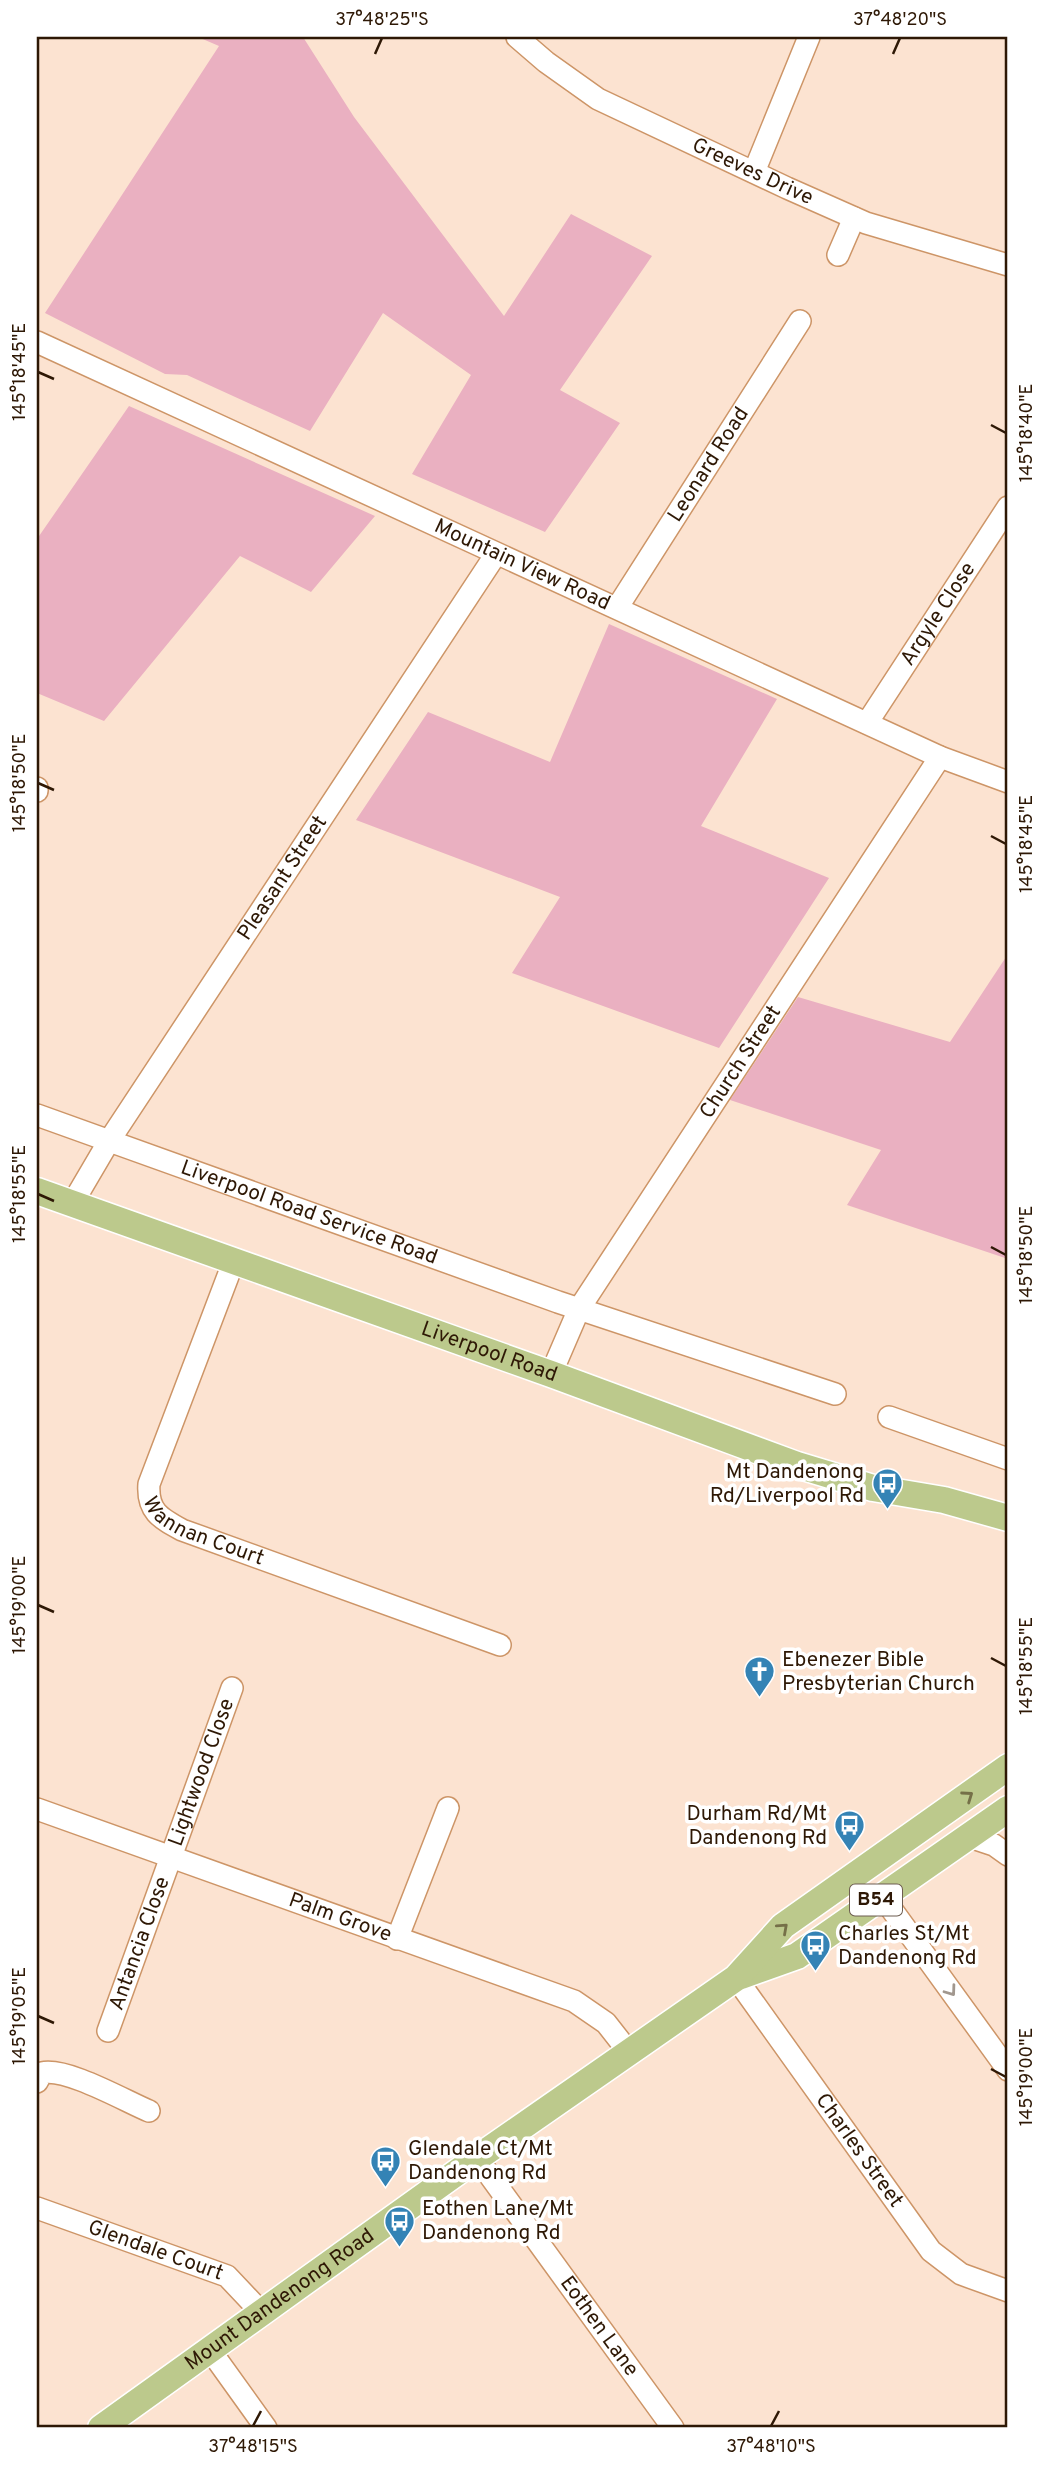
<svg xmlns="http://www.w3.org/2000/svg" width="1045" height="2465" font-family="Overpass,sans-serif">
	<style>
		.green { fill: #eab0c1 }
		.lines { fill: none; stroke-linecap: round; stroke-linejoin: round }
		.minor-casing { stroke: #cd9567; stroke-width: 24 }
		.major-casing { stroke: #fff; stroke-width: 29 }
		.minor { stroke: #fff; stroke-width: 21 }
		.major { stroke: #bcc98c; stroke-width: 26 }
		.oneway { stroke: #757048 }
		.oneway2 { stroke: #a1978e }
		.ticks { fill: none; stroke: #2e1805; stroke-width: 2.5 }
		.labels { text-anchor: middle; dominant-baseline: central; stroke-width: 7; stroke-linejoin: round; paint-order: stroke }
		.shield { fill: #fff; stroke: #6d5d50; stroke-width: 2 }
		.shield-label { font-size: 19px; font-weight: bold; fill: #2e1805 }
		.street-label { font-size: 21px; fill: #2e1805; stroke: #fff }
		.poi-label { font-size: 21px; fill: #2e1805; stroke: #fff; text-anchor: start }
		.neatline { fill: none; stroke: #2e1805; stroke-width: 2.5 }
		.ticks-label { font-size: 18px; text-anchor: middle; fill: #2e1805 }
	</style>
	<rect width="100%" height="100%" fill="#fce3d1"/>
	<g class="green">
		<path d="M198 37H303L354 117 504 316 571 214 652 256 560 390 620 423 545 532 412 474 471 375 383 313 310 431 187 375 165 374 45 313 219 46Z"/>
		<path d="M129 406 375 516 311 592 240 556 104 721 37 693V539Z"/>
		<path d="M609 624 777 699 701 826 829 878 719 1048 512 973 560 897 356 820 428 712 550 762Z"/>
		<path d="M1008 954V1259L847 1205 881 1150 730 1100 798 997 950 1042Z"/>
	</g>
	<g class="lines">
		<defs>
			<g id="minor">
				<path id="s1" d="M517 37 546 62 598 99 787 188 866 223 1008 265"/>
				<path d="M754 172 809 37"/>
				<path d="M838 255 854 218"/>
				<path id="s2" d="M37 342 940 757 1008 782"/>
				<path id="s3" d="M617 608 800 321"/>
				<path id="s4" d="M867 723 1008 507"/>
				<path d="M37 788V791"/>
				<path id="s5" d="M37 1115 558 1302 835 1394"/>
				<path id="s6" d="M72 1204 109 1141 496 554"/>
				<path id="s7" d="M233 1263 149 1484C147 1511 160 1518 182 1530L500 1645"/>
				<path id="s8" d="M551 1374 579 1309 940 757"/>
				<path d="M889 1417 1008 1459"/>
				<path id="s9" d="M37 1809 574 2001 606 2023 628 2051"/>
				<path d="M967 1836 994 1845 1008 1855"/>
				<path d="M882 1896 1008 2070"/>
				<path d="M397 1939 448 1808"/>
				<path id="s10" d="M736 1978 931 2251 961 2274 1008 2291"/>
				<path id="s11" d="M108 2031 232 1688"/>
				<path d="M37 2082 42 2073C66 2067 125 2101 149 2111"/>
				<path id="s12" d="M477 2158 673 2428"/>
				<path id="s13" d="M37 2208 227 2276 262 2313"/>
				<path d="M210 2350 266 2428"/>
			</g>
			<g id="major">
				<path id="s14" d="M37 1191 551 1374 797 1465 873 1488 944 1500 1008 1518"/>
				<path d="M741 1976 797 1956 1008 1809"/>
				<path id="s15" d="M101 2428 477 2158 736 1978 783 1926 1008 1767"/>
			</g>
		</defs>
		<use href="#minor" class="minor-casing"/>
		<use href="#major" class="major-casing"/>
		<use href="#minor" class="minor"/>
		<use href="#major" class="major"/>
	</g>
	<defs><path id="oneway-chevron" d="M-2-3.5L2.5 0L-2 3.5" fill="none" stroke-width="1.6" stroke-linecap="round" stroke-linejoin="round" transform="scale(1.75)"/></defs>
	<g class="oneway">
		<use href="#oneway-chevron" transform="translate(968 1796) rotate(-35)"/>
		<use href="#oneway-chevron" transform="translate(783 1928) rotate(-42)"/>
	</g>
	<use class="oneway2" href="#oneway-chevron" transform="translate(951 1991) rotate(54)"/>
	<path class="ticks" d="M375 54 382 38M893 54 900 38M38 372 54 379M991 425 1006 433M38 783 54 790M991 836 1006 844M38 1194 54 1201M991 1247 1006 1255M38 1605 54 1612M991 1658 1006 1666M38 2016 54 2023M991 2069 1006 2077M253 2426 261 2411M771 2426 779 2411"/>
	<defs>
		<symbol id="bus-pin" viewBox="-11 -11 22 30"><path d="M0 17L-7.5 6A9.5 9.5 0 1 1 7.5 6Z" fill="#3483b5" stroke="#fff"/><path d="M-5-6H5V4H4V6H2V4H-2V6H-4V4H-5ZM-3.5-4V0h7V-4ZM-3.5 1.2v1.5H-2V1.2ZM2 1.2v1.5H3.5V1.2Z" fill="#fff"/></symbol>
		<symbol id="church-pin" viewBox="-11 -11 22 30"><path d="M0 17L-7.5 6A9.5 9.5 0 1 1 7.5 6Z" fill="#3483b5" stroke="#fff"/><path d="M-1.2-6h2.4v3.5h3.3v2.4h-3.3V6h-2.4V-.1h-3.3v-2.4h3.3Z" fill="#fff"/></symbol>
	</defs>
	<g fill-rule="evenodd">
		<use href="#bus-pin" x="870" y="1466" width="35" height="47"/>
		<use href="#church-pin" x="742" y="1654" width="35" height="47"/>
		<use href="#bus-pin" x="832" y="1808" width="35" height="47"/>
		<use href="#bus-pin" x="798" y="1928" width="35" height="47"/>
		<use href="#bus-pin" x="368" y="2144" width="35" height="47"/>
		<use href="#bus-pin" x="382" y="2204" width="35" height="47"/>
	</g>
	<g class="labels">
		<rect class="shield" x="850" y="1884.5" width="52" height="31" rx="5"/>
		<g class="shield-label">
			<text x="876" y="1900">B54</text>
		</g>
		<g class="street-label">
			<text stroke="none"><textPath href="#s1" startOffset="273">Greeves Drive</textPath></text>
			<text stroke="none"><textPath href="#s3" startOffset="170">Leonard Road</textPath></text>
			<text stroke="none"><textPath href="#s2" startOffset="534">Mountain View Road</textPath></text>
			<text stroke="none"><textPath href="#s4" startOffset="130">Argyle Close</textPath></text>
			<text stroke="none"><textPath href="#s6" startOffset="388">Pleasant Street</textPath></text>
			<text stroke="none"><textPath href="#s8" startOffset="366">Church Street</textPath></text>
			<text stroke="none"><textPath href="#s5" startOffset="289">Liverpool Road Service Road</textPath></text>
			<text stroke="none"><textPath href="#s14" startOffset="480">Liverpool Road</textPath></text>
			<text stroke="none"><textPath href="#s7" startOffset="317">Wannan Court</textPath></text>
			<text stroke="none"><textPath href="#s11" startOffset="275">Lightwood Close</textPath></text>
			<text stroke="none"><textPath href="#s9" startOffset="322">Palm Grove</textPath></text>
			<text stroke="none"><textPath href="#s11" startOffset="93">Antancia Close</textPath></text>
			<text stroke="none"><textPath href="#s10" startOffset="212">Charles Street</textPath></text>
			<text stroke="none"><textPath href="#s13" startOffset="126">Glendale Court</textPath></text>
			<text stroke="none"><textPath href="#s15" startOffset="220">Mount Dandenong Road</textPath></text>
			<text stroke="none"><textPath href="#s12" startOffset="208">Eothen Lane</textPath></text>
		</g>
		<g class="poi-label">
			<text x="864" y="1472" text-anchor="end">Mt Dandenong<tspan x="864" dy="24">Rd/Liverpool Rd</tspan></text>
			<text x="782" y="1660">Ebenezer Bible<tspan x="782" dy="24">Presbyterian Church</tspan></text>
			<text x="827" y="1814" text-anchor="end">Durham Rd/Mt<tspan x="827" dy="24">Dandenong Rd</tspan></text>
			<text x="838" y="1934">Charles St/Mt<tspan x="838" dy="24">Dandenong Rd</tspan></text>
			<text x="408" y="2149">Glendale Ct/Mt<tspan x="408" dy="24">Dandenong Rd</tspan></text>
			<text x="422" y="2209">Eothen Lane/Mt<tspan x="422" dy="24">Dandenong Rd</tspan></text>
		</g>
	</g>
	<rect width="1045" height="2465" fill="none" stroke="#ffffff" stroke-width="77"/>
	<rect x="38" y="38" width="968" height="2388" class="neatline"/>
	<g class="ticks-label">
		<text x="382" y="25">37°48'25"S</text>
		<text x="900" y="25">37°48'20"S</text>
		<text transform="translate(19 372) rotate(-90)" y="6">145°18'45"E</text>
		<text transform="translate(1026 433) rotate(-90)" y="6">145°18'40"E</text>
		<text transform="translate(19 783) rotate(-90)" y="6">145°18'50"E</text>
		<text transform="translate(1026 844) rotate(-90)" y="6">145°18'45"E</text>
		<text transform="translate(19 1194) rotate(-90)" y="6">145°18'55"E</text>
		<text transform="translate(1026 1255) rotate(-90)" y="6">145°18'50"E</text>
		<text transform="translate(19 1605) rotate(-90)" y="6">145°19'00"E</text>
		<text transform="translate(1026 1666) rotate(-90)" y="6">145°18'55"E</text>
		<text transform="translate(19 2016) rotate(-90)" y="6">145°19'05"E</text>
		<text transform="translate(1026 2077) rotate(-90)" y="6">145°19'00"E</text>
		<text x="253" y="2452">37°48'15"S</text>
		<text x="771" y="2452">37°48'10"S</text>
	</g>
</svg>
